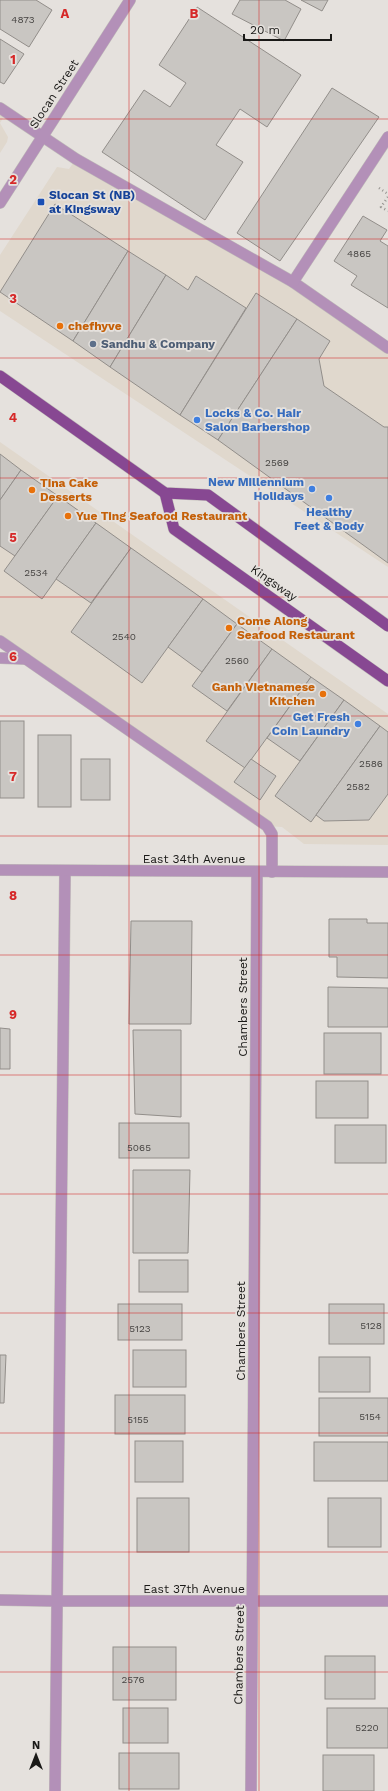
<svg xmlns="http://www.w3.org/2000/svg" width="388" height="1791" font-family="'Work Sans',sans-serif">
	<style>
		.built { fill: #e0d8cd }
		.building { fill: #c9c6c2; stroke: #928e8a }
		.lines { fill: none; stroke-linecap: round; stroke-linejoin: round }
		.service-casing { stroke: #c0bdb9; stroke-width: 12 }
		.minor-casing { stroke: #c0bdb9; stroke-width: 12 }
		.tertiary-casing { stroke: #c0bdb9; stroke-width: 12 }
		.primary-casing { stroke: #c0bdb9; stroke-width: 12 }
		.path { stroke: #95938f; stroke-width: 2.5; stroke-dasharray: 1 3; stroke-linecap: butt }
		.service { stroke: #b390b8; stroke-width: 11 }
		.minor { stroke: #b390b8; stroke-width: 11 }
		.tertiary { stroke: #b390b8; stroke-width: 11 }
		.primary { stroke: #874892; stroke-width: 11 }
		.grid { fill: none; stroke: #d62828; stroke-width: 1; stroke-opacity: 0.55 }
		.transit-dot { fill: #1a4fb4; stroke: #e5e1dd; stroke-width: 1.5 }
		.food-dot { fill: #e8710a; stroke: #e5e1dd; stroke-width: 1.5 }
		.service-dot { fill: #5c6f8a; stroke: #e5e1dd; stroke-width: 1.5 }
		.shop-dot { fill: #3f7fe0; stroke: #e5e1dd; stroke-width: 1.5 }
		.labels { text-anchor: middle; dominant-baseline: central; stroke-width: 3.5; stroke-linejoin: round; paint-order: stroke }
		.number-label { font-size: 10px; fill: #464442 }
		.street-label { font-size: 12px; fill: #1a1917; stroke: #e5e1dd }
		.transit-label { font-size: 12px; font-weight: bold; fill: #164399; stroke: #e5e1dd; text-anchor: start }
		.food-label { font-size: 12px; font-weight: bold; fill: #c56008; stroke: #e5e1dd; text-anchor: start }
		.service-label { font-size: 12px; font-weight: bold; fill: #4e5e75; stroke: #e5e1dd; text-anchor: start }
		.shop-label { font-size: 12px; font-weight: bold; fill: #366cbe; stroke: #e5e1dd; text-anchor: end }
		.grid-label { font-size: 13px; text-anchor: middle; font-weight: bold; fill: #d62828; stroke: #e5e1dd; stroke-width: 3.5; stroke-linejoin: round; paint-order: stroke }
	</style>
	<rect width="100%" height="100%" fill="#e5e1dd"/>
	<g class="built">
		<path d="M0 108 6 113 0 123 8 137 7 142 0 153Z"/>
		<path d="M76 159 293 282 388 348V567L0 311V255L57 167 69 169Z"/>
		<path d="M0 442 388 714V845L304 844 282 827 267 826 0 641Z"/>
	</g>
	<g class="building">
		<path d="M0 0H36L52 10 29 47 0 29Z"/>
		<path d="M240 0H285L301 9 284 41 232 14Z"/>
		<path d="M301 0H328L322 11Z"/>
		<path d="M197 7 301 75 267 127 240 109 216 145 243 162 205 220 102 152 144 90 170 107 186 83 159 65Z"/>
		<path d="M0 39 24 54 4 84 0 82Z"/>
		<path d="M332 88 379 117 280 261 237 233Z"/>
		<path d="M55 204 128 251 73 341 0 292Z"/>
		<path d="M363 216 387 230 380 241 388 246V308L351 285 357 276 334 261Z"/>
		<path d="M128 251 166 275 110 367 73 341Z"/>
		<path d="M166 275 188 290 196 276 246 308 180 415 110 367Z"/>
		<path d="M256 293 297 319 218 440 180 415Z"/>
		<path d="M297 319 330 341 319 359 324 386 384 427H388V563L218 440Z"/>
		<path d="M0 454 21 470 0 500Z"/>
		<path d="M21 470 58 496 15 556 0 546V500Z"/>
		<path d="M58 496 96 523 42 599 4 571Z"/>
		<path d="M96 523 131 548 91 603 56 579Z"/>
		<path d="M131 548 203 599 142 683 71 632Z"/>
		<path d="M203 599 237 624 202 672 168 647Z"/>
		<path d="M237 624 272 649 227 711 192 686Z"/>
		<path d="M272 649 311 677 245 768 206 741Z"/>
		<path d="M311 677 344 700 300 761 267 738Z"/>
		<path d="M344 700 380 726 311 822 275 796Z"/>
		<rect x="0" y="721" width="24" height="77"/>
		<path d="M380 726 388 732V794L369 820 324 821 316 815Z"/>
		<rect x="38" y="735" width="33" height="72"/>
		<rect x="81" y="759" width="29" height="41"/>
		<path d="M251 759 276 776 260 800 234 782Z"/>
		<path d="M329 919H367V923H388V978L337 977V957H329Z"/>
		<path d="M131 921H192L191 1024H129Z"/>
		<path d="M328 987 388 988V1027H328Z"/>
		<path d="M0 1028 10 1029V1069H0Z"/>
		<path d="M133 1030H181V1117L135 1114Z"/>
		<rect x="324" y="1033" width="57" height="41"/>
		<rect x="316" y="1081" width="52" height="37"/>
		<rect x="119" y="1123" width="70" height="35"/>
		<rect x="335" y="1125" width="51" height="38"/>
		<path d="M133 1170H190L188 1253H133Z"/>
		<rect x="139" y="1260" width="49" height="32"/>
		<rect x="118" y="1304" width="64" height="36"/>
		<rect x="329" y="1304" width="55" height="40"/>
		<rect x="133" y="1350" width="53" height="37"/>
		<path d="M0 1355H6L4 1403H0Z"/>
		<rect x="319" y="1357" width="51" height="35"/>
		<rect x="115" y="1395" width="70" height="39"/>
		<rect x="319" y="1398" width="69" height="38"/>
		<rect x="135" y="1441" width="48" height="41"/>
		<rect x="314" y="1442" width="74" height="39"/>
		<rect x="137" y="1498" width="52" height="54"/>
		<rect x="328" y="1498" width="53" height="49"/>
		<rect x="113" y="1647" width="63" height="53"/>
		<rect x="325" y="1656" width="50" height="43"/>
		<rect x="123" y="1708" width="45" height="35"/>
		<rect x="327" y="1708" width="61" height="40"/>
		<rect x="119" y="1753" width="60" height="36"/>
		<rect x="323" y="1755" width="51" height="36"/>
	</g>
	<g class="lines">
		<defs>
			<g id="service">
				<path d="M0 108 76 159 293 282 388 348"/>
				<path d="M293 282 388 137"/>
				<path d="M0 641 267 826 272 834V872"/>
				<path d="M0 658 26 659"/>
				<path d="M55 1791 65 871"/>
			</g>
			<g id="minor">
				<path d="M0 870 388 872"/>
				<path d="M0 1600 56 1601H388"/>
				<path d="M251 1791 257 872"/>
			</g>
			<path id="tertiary" d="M0 203 130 0"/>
			<g id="primary">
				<path d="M0 376 165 493 208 495 388 626"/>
				<path d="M165 493 174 529 388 681"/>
			</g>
		</defs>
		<use href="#service" class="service-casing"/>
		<use href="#minor" class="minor-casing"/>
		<use href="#tertiary" class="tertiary-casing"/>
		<use href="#primary" class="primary-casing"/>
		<g class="path">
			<path d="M379 188 388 194"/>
			<path d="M388 197 381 207 388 211"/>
		</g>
		<use href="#service" class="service"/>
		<use href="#minor" class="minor"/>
		<use href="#tertiary" class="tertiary"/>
		<use href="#primary" class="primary"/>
	</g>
	<path class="grid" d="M129 0V1791M259 0V1791M0 119H388M0 239H388M0 358H388M0 478H388M0 597H388M0 716H388M0 836H388M0 955H388M0 1075H388M0 1194H388M0 1313H388M0 1433H388M0 1552H388M0 1672H388"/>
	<rect class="transit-dot" x="37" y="198" width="8" height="8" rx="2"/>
	<g class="food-dot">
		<circle cx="60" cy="326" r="4"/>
		<circle cx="32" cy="490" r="4"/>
		<circle cx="68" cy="516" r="4"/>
		<circle cx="229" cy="628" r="4"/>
		<circle cx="323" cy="694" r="4"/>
	</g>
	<circle class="service-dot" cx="93" cy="344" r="4"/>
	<g class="shop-dot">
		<circle cx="197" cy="420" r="4"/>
		<circle cx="312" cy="489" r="4"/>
		<circle cx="329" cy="498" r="4"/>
		<circle cx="358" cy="724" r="4"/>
	</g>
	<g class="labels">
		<g class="number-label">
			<text x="23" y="19">4873</text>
			<text x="359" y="253">4865</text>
			<text x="277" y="462">2569</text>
			<text x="36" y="572">2534</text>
			<text x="124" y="636">2540</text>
			<text x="237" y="660">2560</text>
			<text x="371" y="763">2586</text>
			<text x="358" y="786">2582</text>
			<text x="139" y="1147">5065</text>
			<text x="371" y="1325">5128</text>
			<text x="140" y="1328">5123</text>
			<text x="370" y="1416">5154</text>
			<text x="138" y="1419">5155</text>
			<text x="133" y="1679">2576</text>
			<text x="367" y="1727">5220</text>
		</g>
		<g class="street-label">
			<text transform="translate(54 94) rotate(-57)">Slocan Street</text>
			<text transform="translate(274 583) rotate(35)">Kingsway</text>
			<text x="194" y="859">East 34th Avenue</text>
			<text transform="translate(243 1007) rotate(-90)">Chambers Street</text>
			<text transform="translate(241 1331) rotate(-90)">Chambers Street</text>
			<text x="194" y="1589">East 37th Avenue</text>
			<text transform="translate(239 1655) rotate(-89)">Chambers Street</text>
		</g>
		<g class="transit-label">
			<text x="49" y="195">Slocan St (NB)<tspan x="49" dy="14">at Kingsway</tspan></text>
		</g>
		<g class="food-label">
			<text x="68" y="326">chefhyve</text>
			<text x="40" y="483">Tina Cake<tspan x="40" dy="14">Desserts</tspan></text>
			<text x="76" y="516">Yue Ting Seafood Restaurant</text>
			<text x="237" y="621">Come Along<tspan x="237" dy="14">Seafood Restaurant</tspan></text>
			<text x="315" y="687" text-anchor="end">Ganh Vietnamese<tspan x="315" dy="14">Kitchen</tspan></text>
		</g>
		<g class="service-label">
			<text x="101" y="344">Sandhu &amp; Company</text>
		</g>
		<g class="shop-label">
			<text x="205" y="413" text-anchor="start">Locks &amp; Co. Hair<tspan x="205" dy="14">Salon Barbershop</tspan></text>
			<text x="304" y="482">New Millennium<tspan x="304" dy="14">Holidays</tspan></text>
			<text x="329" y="512" text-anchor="middle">Healthy<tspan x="329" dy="14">Feet &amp; Body</tspan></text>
			<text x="350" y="717">Get Fresh<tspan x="350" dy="14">Coin Laundry</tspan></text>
		</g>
	</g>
	<g class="grid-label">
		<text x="65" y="18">A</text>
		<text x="194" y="18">B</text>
		<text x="13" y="64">1</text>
		<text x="13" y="184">2</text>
		<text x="13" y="303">3</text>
		<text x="13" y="422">4</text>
		<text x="13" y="542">5</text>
		<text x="13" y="661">6</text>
		<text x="13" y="781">7</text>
		<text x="13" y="900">8</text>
		<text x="13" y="1019">9</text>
	</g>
	<g transform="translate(36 1755)" stroke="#e5e1dd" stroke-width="3" paint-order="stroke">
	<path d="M0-3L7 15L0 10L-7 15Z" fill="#1a1917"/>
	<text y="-6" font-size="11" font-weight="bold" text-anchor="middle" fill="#1a1917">N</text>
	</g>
	<path d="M244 34v6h87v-6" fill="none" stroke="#1a1917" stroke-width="2"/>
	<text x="250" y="34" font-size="12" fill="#1a1917" stroke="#e5e1dd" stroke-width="3" paint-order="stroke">20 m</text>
</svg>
